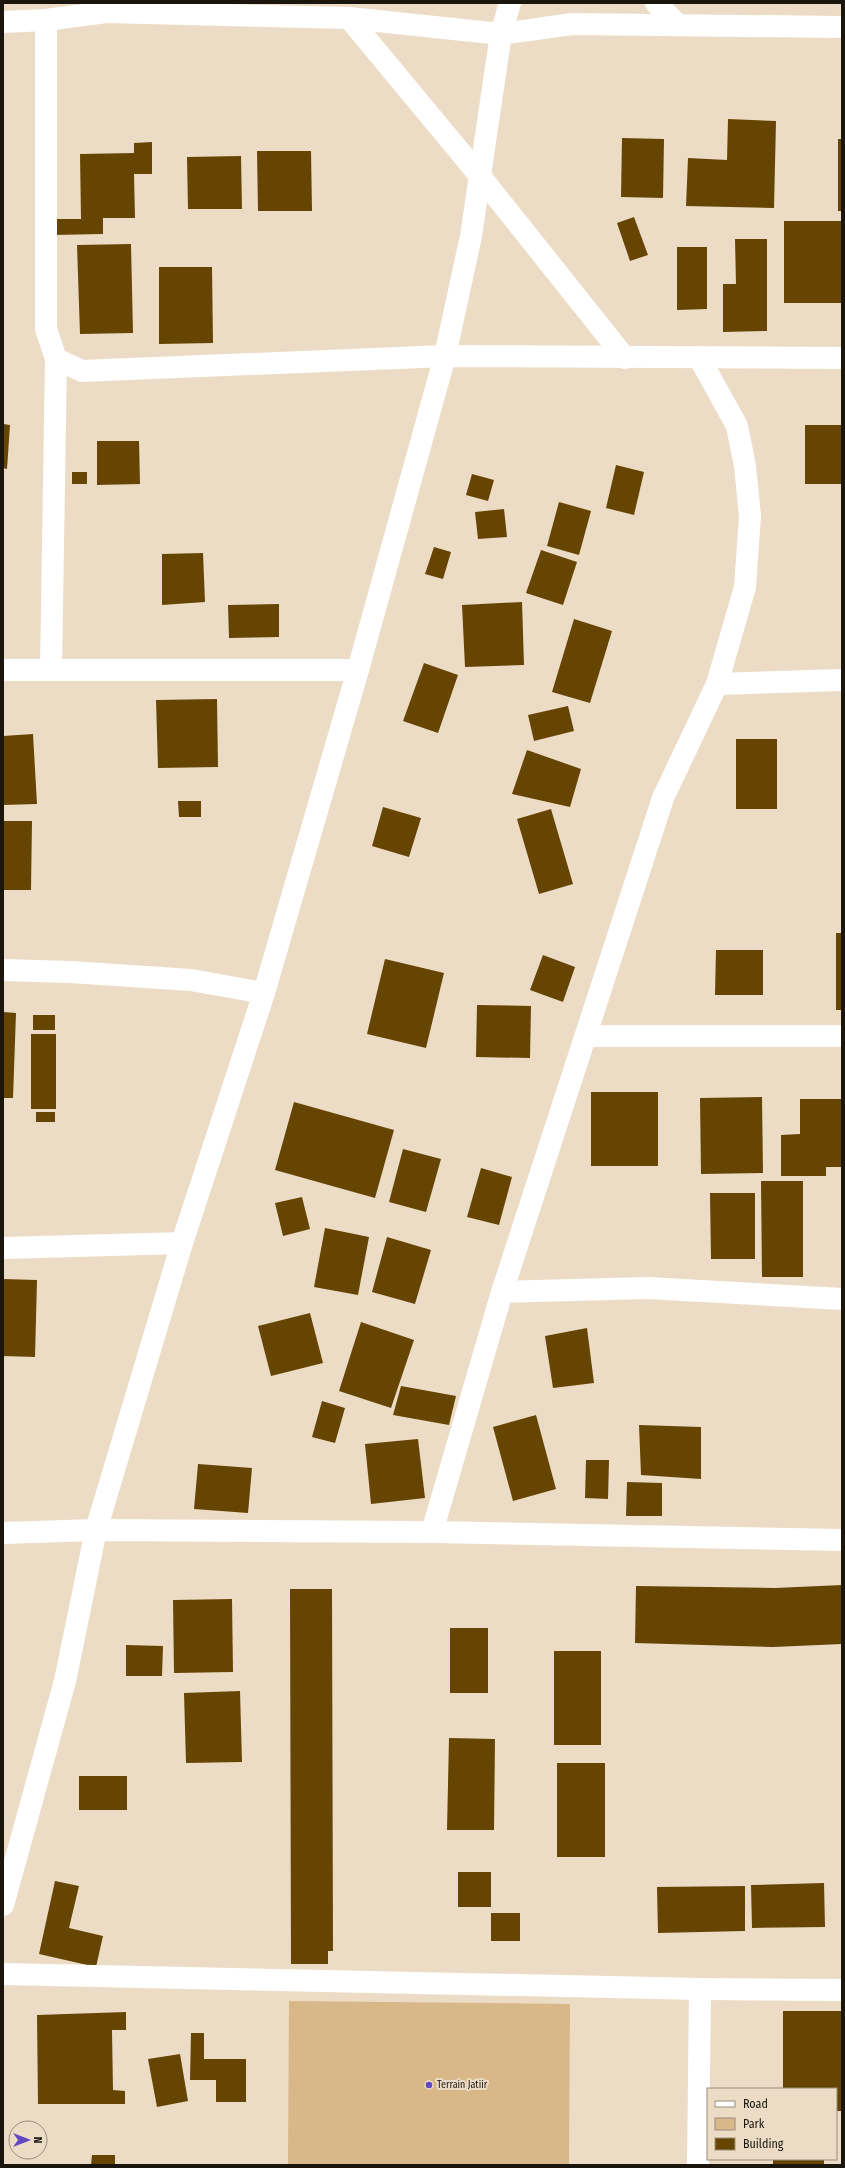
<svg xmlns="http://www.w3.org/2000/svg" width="845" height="2168" font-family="'Fira Sans Condensed',sans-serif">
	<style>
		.green { fill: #d8b788 }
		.building { fill: #664503 }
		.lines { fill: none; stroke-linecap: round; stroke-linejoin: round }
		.street { stroke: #fff; stroke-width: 22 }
		.poi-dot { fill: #6048c1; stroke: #ecdcc6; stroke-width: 1.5 }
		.labels { text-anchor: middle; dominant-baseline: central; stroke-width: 4; stroke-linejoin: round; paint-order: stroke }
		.poi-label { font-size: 10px; fill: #1a150d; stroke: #ecdcc6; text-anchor: start }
	</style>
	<rect width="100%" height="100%" fill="#ecdcc6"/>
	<path class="green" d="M289 2001 570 2004 569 2165H288Z"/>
	<g class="building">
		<path d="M728 119 776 121 774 208 686 206 688 158 727 160Z"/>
		<path d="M622 138 664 139 663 198 621 197Z"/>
		<rect x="838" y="139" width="4" height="72"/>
		<path d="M152 142V174H134L135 218H103V234L52 235V219H81L80 154 134 153V143Z"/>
		<path d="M257 151H311L312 211H258Z"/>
		<path d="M241 156 242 209H188L187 157Z"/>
		<path d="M634 217 648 255 630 261 617 223Z"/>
		<rect x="784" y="221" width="58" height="82"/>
		<path d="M735 239H767V331L723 332V284H736Z"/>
		<path d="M131 244 133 333 80 334 77 245Z"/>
		<path d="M677 247H707V309L677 310Z"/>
		<path d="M159 267H212L213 343 159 344Z"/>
		<path d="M3 424 10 425 7 469 3 468Z"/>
		<rect x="805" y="425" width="37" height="59"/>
		<path d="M97 441H139L140 484 97 485Z"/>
		<path d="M616 465 644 472 634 515 606 508Z"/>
		<rect x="72" y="472" width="15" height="12"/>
		<path d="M472 474 494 480 488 501 466 495Z"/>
		<path d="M559 502 591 511 579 555 547 546Z"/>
		<path d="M504 509 507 537 478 539 475 512Z"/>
		<path d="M434 547 451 552 443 579 425 574Z"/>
		<path d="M541 550 577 562 563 605 526 593Z"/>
		<path d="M203 553 205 602 162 605V554Z"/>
		<path d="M522 602 524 665 465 667 462 605Z"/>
		<path d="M279 604V637L229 638 228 605Z"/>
		<path d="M574 619 612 631 590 703 552 692Z"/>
		<path d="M424 663 458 675 438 733 403 721Z"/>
		<path d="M217 699 218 767 158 768 156 700Z"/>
		<path d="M568 706 574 731 534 741 528 715Z"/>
		<path d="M33 734 37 804 3 805V736Z"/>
		<rect x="736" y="739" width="41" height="70"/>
		<path d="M527 750 581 769 570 807 512 794Z"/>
		<path d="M178 801H201V817H179Z"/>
		<path d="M383 807 421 818 409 857 372 846Z"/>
		<path d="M551 809 573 884 539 894 517 819Z"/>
		<path d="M3 821H32L31 890H3Z"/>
		<rect x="836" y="933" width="6" height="77"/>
		<path d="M716 950H763V995H715Z"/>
		<path d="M543 955 575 967 563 1002 530 990Z"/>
		<path d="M385 959 444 973 426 1048 367 1034Z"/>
		<path d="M477 1005 531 1006 530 1058 476 1057Z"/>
		<path d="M3 1012 16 1013 13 1098H3Z"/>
		<rect x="33" y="1015" width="22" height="15"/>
		<rect x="31" y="1034" width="25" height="75"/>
		<rect x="591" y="1092" width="67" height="74"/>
		<path d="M762 1097 763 1173 701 1174 700 1098Z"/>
		<path d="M800 1099H842V1167H826V1176H781V1135L800 1134Z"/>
		<path d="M294 1102 394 1130 375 1198 275 1170Z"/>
		<rect x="36" y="1112" width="19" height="10"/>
		<path d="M403 1149 441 1159 426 1212 389 1202Z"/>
		<path d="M481 1168 512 1177 499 1225 467 1217Z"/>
		<path d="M761 1181H803V1277H762Z"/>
		<path d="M710 1193H755V1259H711Z"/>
		<path d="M302 1197 310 1229 283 1236 275 1203Z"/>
		<path d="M325 1228 369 1237 358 1295 314 1287Z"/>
		<path d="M387 1237 431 1250 415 1304 372 1292Z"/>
		<path d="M3 1279 37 1280 35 1357 3 1356Z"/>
		<path d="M310 1313 323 1363 271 1376 258 1326Z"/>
		<path d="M361 1322 414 1340 391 1408 339 1391Z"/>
		<path d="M587 1328 594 1383 553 1388 545 1336Z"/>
		<path d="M401 1386 456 1396 449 1425 393 1415Z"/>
		<path d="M322 1401 345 1408 335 1443 312 1437Z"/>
		<path d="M536 1415 556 1489 513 1501 493 1427Z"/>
		<path d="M639 1425 701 1427V1479L641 1475Z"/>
		<path d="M418 1439 425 1498 371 1504 365 1444Z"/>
		<path d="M586 1460H609L608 1499 585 1498Z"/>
		<path d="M198 1464 252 1468 248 1513 194 1509Z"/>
		<path d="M627 1482 662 1483V1516H626Z"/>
		<path d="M842 1585V1644L773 1647 635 1643 636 1586 775 1588Z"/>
		<path d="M290 1589H332L333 1951H328V1964H291Z"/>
		<path d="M232 1599 233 1672 174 1673 173 1600Z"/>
		<rect x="450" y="1628" width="38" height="65"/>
		<path d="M126 1645 163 1646 162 1676H126Z"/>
		<rect x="554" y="1651" width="47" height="94"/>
		<path d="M240 1691 242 1762 186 1763 184 1693Z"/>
		<path d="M449 1738 495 1739 494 1830H447Z"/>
		<rect x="557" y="1763" width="48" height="94"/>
		<rect x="79" y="1776" width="48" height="34"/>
		<rect x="458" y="1872" width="33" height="35"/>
		<path d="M55 1881 79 1886 69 1928 103 1936 96 1967 39 1954Z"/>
		<path d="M824 1883 825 1927 752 1928 751 1885Z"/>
		<path d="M745 1886V1931L658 1933 657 1887Z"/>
		<rect x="491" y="1913" width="29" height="28"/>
		<path d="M783 2011H842V2111H836V2089H783Z"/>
		<path d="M126 2012V2030H112L113 2090 125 2091V2104H38L37 2015Z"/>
		<path d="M191 2033H204V2059H246V2102H216V2080H190Z"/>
		<path d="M180 2054 188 2101 157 2107 148 2059Z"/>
		<path d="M92 2155H115V2165H91Z"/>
		<rect x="773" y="2159" width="51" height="6"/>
	</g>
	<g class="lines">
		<g class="street">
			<path d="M656 3 678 25"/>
			<path d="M349 18 480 176 625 358"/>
			<path d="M46 20V329L56 359 51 670H358"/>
			<path d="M3 22 46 20 106 12 349 18 501 34 572 24 842 27"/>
			<path d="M56 359 82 371 445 356 842 358"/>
			<path d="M3 670H51"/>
			<path d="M717 684 842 680"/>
			<path d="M3 970 71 972 191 980 264 993"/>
			<path d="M586 1036H842"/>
			<path d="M3 1248 182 1243"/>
			<path d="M502 1292 647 1288 842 1299"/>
			<path d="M432 1532 502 1292 663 798 717 684 745 587 750 516 745 466 737 426 700 359"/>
			<path d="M3 1533 96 1530 432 1532 842 1540"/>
			<path d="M3 1905 65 1681 96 1530 182 1243 264 993 358 670 445 356 471 236 501 34 510 3"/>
			<path d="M3 1974 700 1989 842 1990"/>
			<path d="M698 2165 700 1989"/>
		</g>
	</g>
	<circle class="poi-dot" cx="429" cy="2085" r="4"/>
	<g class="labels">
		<g class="poi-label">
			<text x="437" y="2085">Terrain Jatiir</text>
		</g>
	</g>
	<rect width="845" height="2168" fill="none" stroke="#1a150d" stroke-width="8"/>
	<rect x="707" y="2088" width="130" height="72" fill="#ecdcc6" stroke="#988c7c"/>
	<rect x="715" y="2101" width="20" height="6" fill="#ffffff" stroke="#988c7c"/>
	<text x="743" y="2108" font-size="12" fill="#1a150d">Road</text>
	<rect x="715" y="2118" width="20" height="12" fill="#d8b788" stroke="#988c7c"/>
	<text x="743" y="2128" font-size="12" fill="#1a150d">Park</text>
	<rect x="715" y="2138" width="20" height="12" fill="#664503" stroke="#988c7c"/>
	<text x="743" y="2148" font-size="12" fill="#1a150d">Building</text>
	<g transform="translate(28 2140) rotate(90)"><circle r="19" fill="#ecdcc6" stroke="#988c7c"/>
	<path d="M0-3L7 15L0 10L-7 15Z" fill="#6048c1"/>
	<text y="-6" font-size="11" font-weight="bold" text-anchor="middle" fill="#1a150d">N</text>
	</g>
</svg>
